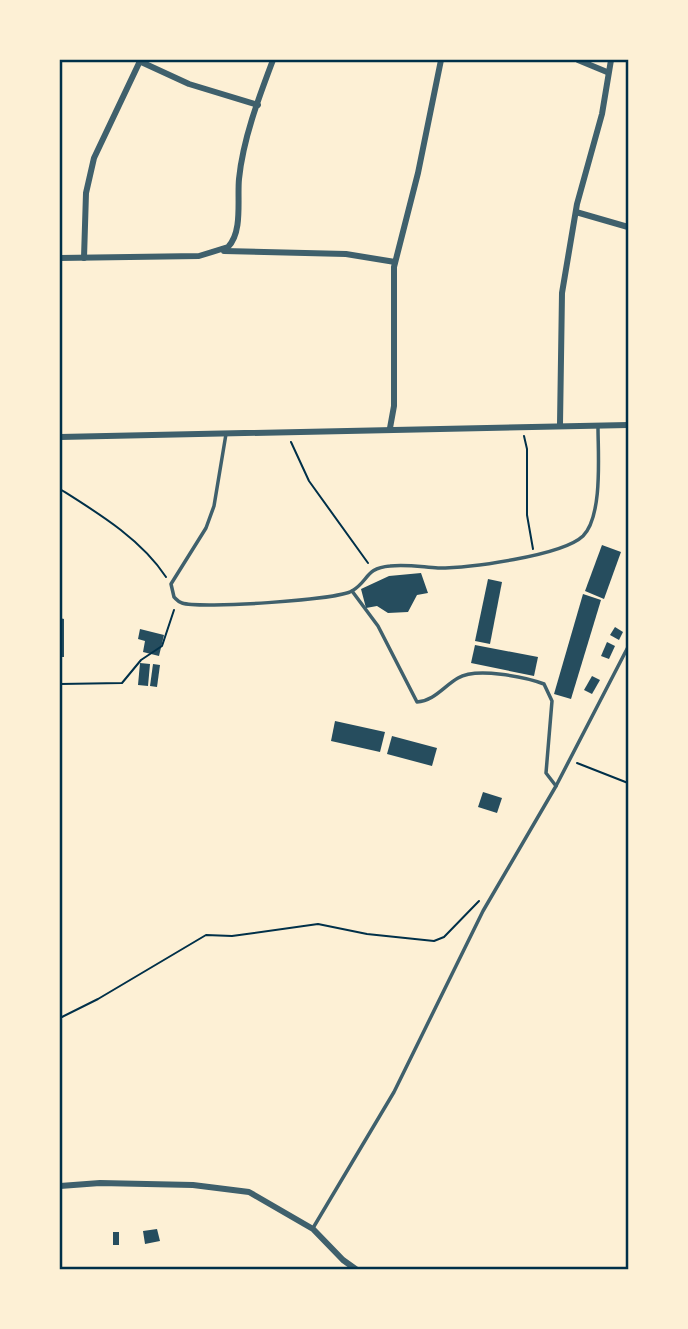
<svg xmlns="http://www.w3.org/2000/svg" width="688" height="1329" font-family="Literata,serif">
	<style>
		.building { fill: #264d5e }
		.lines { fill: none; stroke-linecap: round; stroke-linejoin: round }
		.path { stroke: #003049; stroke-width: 2 }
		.service { stroke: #3f606c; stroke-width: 3.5 }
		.minor { stroke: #3f606c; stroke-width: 6 }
		.neatline { fill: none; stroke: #003049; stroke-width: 2.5 }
	</style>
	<rect width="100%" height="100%" fill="#fdf0d5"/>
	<g class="building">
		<path d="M602 545 621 552 604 599 585 591Z"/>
		<path d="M421 573 428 593 417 595 408 612 388 613 377 606 366 608 361 589 389 576Z"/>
		<path d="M488 579 502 582 490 644 475 641Z"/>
		<path d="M583 594 601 600 571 699 554 694Z"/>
		<path d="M60 618 64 619V657H60Z"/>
		<path d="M615 627 623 632 619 640 610 635Z"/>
		<path d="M140 629 164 635 159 656 143 652 145 641 138 639Z"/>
		<path d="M607 642 615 646 609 659 601 656Z"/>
		<path d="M475 645 538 657 534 676 471 663Z"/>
		<path d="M140 663 150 664 148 686 138 685Z"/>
		<path d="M153 664 160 665 157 687 150 686Z"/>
		<path d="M592 676 600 680 592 694 584 690Z"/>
		<path d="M335 721 385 732 380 752 331 741Z"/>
		<path d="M392 736 437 748 432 766 387 754Z"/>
		<path d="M483 792 502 798 497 813 478 807Z"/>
		<path d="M157 1229 160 1241 145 1244 143 1231Z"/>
		<rect x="113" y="1232" width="6" height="13"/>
	</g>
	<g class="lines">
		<g class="path">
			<path d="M524 436 527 449V515L533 549"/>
			<path d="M291 442 309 481 368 563"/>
			<path d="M60 489C98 513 141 539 166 577"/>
			<path d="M60 684 122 683 141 660 162 646 174 610"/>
			<path d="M577 763 628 783"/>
			<path d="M60 1018 98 999 206 935 232 936 318 924 367 934 434 941 444 937 479 901"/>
		</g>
		<g class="service">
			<path d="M226 434 214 506 206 528 171 584 174 597C177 600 178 602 182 603 200 609 337 600 352 591 369 581 365 568 390 566 406 564 422 567 438 568 468 568 562 556 583 536 603 516 598 454 598 427"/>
			<path d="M556 786 628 647"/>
			<path d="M313 1228 394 1092 483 911 556 786 546 773 552 701 544 684C526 677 476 667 458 678 444 686 434 701 417 702L378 626 352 591"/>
		</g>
		<g class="minor">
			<path d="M578 60 607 72"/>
			<path d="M139 61 189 84 258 105"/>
			<path d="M576 212 628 227"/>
			<path d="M224 251 346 254 395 262"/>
			<path d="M60 258 199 256 228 247C243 232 237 199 239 179 243 139 259 97 273 60"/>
			<path d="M84 258 86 193 94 158 140 61"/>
			<path d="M560 424 562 293 577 204 602 114 611 60"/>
			<path d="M390 428 394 406V267L418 173 441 60"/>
			<path d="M60 437 628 425"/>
			<path d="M60 1186 100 1183 193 1185 249 1192 313 1229 343 1260 357 1270"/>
		</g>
	</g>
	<rect width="688" height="1329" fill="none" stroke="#fdf0d5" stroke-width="122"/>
	<rect x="61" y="61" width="566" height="1207" class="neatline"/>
</svg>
